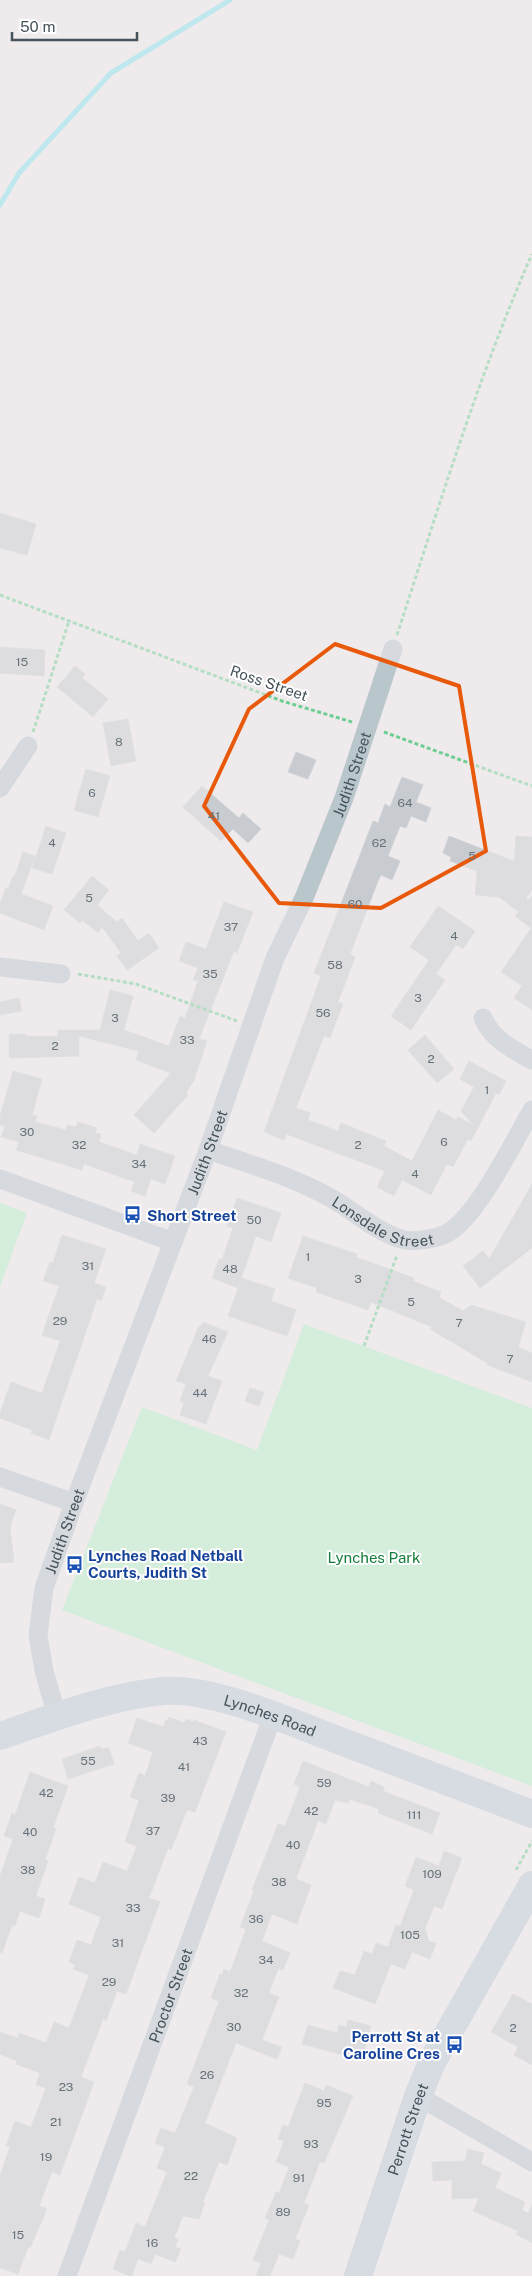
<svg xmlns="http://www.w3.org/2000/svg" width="532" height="2276" font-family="'Public Sans',sans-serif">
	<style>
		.green { fill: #b7efc6 }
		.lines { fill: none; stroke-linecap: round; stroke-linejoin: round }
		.stream { stroke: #83e4ee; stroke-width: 5 }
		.building { fill: #c8ccd1; stroke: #cfd3d8 }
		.path { stroke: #6fce93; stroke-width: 3; stroke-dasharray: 4 2.5; stroke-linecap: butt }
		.street { stroke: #b9c6cc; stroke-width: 19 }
		.secondary { stroke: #bbcad4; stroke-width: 28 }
		.marked { fill: none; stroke: #e8590c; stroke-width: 4; stroke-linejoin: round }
		.labels { text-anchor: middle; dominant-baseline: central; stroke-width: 4; stroke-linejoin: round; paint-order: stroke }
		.number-label { font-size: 12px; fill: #657078 }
		.street-label { font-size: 15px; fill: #44525a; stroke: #fff }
		.transit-label { font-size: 15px; font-weight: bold; fill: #164399; stroke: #fff; text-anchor: start }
		.park-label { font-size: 15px; fill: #147c3b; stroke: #fff }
	</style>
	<rect width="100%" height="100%" fill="#efebec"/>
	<g class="green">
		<path d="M0 1203 27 1213 0 1287Z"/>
		<path d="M304 1324 532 1408V1786L62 1610 142 1407 257 1450Z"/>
	</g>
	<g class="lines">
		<path class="stream" d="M0 205 19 173 111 73 230 0"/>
	</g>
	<g class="building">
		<path d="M0 513 36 524 27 555 0 548Z"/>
		<path d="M0 647 45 650 44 676 0 673Z"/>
		<path d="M75 666 85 674 82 678 108 699 93 717 57 687Z"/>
		<path d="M128 719 136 761 111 766 103 723Z"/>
		<path d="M296 752 316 760 308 779 288 772Z"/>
		<path d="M86 769 110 776 98 817 74 810Z"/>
		<path d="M402 777 423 785 416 802 431 808 426 822 411 816 406 828 400 826 388 856 400 861 392 880 381 875 378 881 350 954 355 957 338 1002 343 1004 330 1038 324 1036 296 1108 310 1113 308 1120 338 1131 341 1123 386 1141 384 1146 412 1161 438 1110 456 1120 458 1117 473 1125 461 1111 474 1087 460 1079 469 1061 506 1081 499 1095 496 1093 471 1141 468 1139 453 1167 447 1164 431 1195 402 1180 394 1196 377 1187 385 1171 286 1134 284 1140 264 1132 321 976 314 973 360 855 373 821 378 823 385 804 390 807Z"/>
		<path d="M202 786 239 818 243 813 261 829 248 843 233 829 221 841 183 807Z"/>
		<path d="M46 826 66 833 52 874 32 868Z"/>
		<path d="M449 836 514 861 516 836 532 837V890L526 898 528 900 532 896V1010L514 998 522 986 501 972 531 928 515 916 519 912 499 897 475 895 477 871 450 861 451 857 443 853Z"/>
		<path d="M23 852 35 856 21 894 53 906 44 930 0 913V904L6 888 8 889 13 876H15Z"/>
		<path d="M92 876 109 890 97 905 117 922 122 918 138 941 149 933 159 948 127 970 117 956 121 953 102 927 98 933 82 920 80 923 64 910Z"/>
		<path d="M224 902 253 912 237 953 234 951 199 1039 207 1041 194 1080 186 1093 188 1095 154 1133 134 1115 171 1073 136 1060 139 1051 79 1036V1056L9 1058V1034H26V1036H58V1030H100L110 990 133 996 124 1030 169 1046 180 1016 185 1018 198 981 193 980 198 968 179 961 186 942 206 949Z"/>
		<path d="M438 906 475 931 463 949 456 945 436 974 445 980 411 1030 391 1016 429 960 410 947Z"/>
		<path d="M19 998 22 1011 0 1015V1002Z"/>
		<path d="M425 1035 454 1069 437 1083 408 1050Z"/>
		<path d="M13 1071 42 1079 32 1115 37 1116 35 1122 66 1130 67 1125 76 1127 78 1122 97 1128 95 1133 101 1134 99 1142 137 1155 140 1144 175 1156 165 1184 151 1179 145 1196 131 1191 135 1182 84 1164 82 1170 16 1150 19 1142 1 1137 5 1126 0 1125V1116Z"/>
		<path d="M532 1184V1248L480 1288 463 1266 483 1251 489 1259Z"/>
		<path d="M237 1198 281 1213 271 1242 256 1236 238 1288 212 1278 219 1259 222 1260 233 1228 227 1226Z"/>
		<path d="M62 1235 106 1249 94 1283 106 1287 101 1301 97 1299 49 1440 31 1433 32 1430 0 1418V1413L11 1382 42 1393 60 1341 42 1335 59 1286 43 1281 50 1262 53 1263Z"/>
		<path d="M303 1236 357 1254 356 1257 414 1278 413 1281 441 1292 439 1297 463 1311 471 1305 526 1322 518 1347 532 1353V1382L487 1365V1363L430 1329 432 1327 371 1302 368 1310 316 1292 317 1288 288 1278Z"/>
		<path d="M242 1278 275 1289 271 1301 296 1310 287 1336 228 1316Z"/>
		<path d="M203 1322 228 1332 208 1376 222 1381 206 1424 180 1415 184 1403 180 1401 186 1384 176 1381 199 1326H201Z"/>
		<path d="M250 1388 264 1392 259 1406 245 1401Z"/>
		<path d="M0 1504 16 1510 10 1527 14 1562 0 1563Z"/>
		<path d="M169 1717 185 1723 186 1719 193 1722 194 1720 226 1732 195 1812 187 1810 171 1850 168 1848 149 1898 160 1902 126 1994 117 1991 106 2021 103 2019 81 2077 94 2082 60 2175 52 2172 39 2206 47 2209 30 2248 28 2247 18 2274 0 2268V2175L10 2147 6 2146 15 2121 31 2127 46 2088 36 2085 40 2073 16 2064 17 2061 0 2054V2032L18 2038 19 2033 46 2043 54 2022 69 2028 89 1975 73 1969 75 1965 69 1962 77 1940 91 1945 101 1917 69 1904 79 1877 95 1883 103 1862 127 1871 137 1846 125 1842 139 1800 130 1797 139 1773 145 1776 153 1752 128 1743 137 1718 163 1727 166 1720H168Z"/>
		<path d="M100 1746 101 1749 109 1748 114 1764 68 1779 62 1759Z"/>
		<path d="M303 1761 369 1787 371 1781 384 1787 383 1791 440 1813 432 1834 378 1813 379 1809 349 1799 348 1803 335 1800 326 1824 318 1821 296 1879 311 1885 297 1924 272 1914 262 1941 290 1953 283 1970 278 1969 269 1993 279 1997 262 2040 282 2047 277 2059 236 2043 205 2123 237 2138 227 2165 219 2162 203 2202H205L199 2219 183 2216 174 2238 178 2239 175 2247 181 2249 175 2262 155 2254 151 2264 138 2259 132 2276H130L113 2269 120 2250 125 2252 136 2223 145 2227 167 2172 157 2168 165 2147 155 2143 161 2128 175 2133 194 2087 187 2084 219 2001 211 1998 220 1974 222 1975 224 1969 230 1972 246 1929 240 1927 254 1891 252 1890 278 1824 285 1826 300 1787 294 1784Z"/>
		<path d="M30 1772 68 1786 53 1828 56 1829 45 1860 48 1861 36 1896 45 1899 39 1918 20 1911 15 1926 12 1925 2 1953 0 1952V1876L13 1839 4 1836 12 1813 15 1815Z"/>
		<path d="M444 1851 462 1858 442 1909 434 1906 425 1929 429 1941 436 1943 430 1959 412 1952 405 1969 391 1964 375 2004 333 1988 340 1971 355 1975 364 1951 372 1954 376 1943 388 1947 396 1925 400 1926 414 1890 405 1886 416 1857 439 1866Z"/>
		<path d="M513 1994 532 2004V2065L514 2055 518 2047 491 2032Z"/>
		<path d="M348 2020 371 2026 362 2060 302 2044 308 2025 337 2033 339 2025 346 2027Z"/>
		<path d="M305 2083 324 2091 326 2085 353 2096 324 2163 320 2162 304 2203 309 2205 295 2239 300 2241 293 2259 279 2254 270 2276H256L261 2263 253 2260 269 2220 265 2218 276 2192 279 2193 289 2167 276 2162 284 2141 278 2139 283 2125 288 2127Z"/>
		<path d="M468 2149 484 2153 481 2164 501 2173 495 2188 525 2202 522 2210 528 2213 532 2205V2243L516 2234 518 2231 473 2211 479 2198 452 2199V2180L433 2181 432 2162 465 2161Z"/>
	</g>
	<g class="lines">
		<g class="path">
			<path d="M0 595 282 701 352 722"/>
			<path d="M397 635C439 506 478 377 532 254"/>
			<path d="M33 732 69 621"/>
			<path d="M384 732 532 786"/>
			<path d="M78 974 136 984 237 1021"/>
			<path d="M364 1346 397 1255"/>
			<path d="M516 1870 532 1841"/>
		</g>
		<g class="street">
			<path d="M0 788 28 746"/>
			<path d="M0 967 61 974"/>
			<path d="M483 1018C493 1040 512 1049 532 1060"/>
			<path id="s1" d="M208 1150C248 1164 292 1176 329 1197 353 1210 375 1231 401 1239 413 1243 438 1239 449 1232 478 1215 514 1141 532 1110"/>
			<path d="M0 1179 173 1242"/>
			<path d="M0 1477 74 1503"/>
			<path id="s2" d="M57 1716 44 1671 38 1635 44 1588 74 1503 208 1150 275 958 304 898 344 798 393 649"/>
			<path d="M418 2096 532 2162"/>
			<path id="s3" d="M67 2276 273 1715"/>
		</g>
		<g class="secondary">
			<path id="s4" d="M0 1736C53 1718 108 1696 164 1691 211 1687 285 1720 330 1737 398 1763 465 1788 532 1814"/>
			<path id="s5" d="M358 2276 418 2096 432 2062 532 1885"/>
		</g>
	</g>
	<path d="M0 0H532V2276H0ZM335 644 459 686 486 851 381 908 279 903 204 806 249 709Z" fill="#efebec" fill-opacity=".55" fill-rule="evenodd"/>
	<path class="marked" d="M335 644 459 686 486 851 381 908 279 903 204 806 249 709Z"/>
	<defs>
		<symbol id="bus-bare" viewBox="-9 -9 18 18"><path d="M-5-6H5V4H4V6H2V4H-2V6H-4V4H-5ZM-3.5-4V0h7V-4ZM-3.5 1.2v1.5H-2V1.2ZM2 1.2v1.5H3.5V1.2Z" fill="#1a4fb4" stroke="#fff" stroke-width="2.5" paint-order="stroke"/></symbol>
	</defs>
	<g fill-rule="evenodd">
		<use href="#bus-bare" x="120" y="1202" width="25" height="25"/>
		<use href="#bus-bare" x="62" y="1552" width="25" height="25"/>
		<use href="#bus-bare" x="442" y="2032" width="25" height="25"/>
	</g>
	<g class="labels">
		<g class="number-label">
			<text x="22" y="662">15</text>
			<text x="119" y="742">8</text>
			<text x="92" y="793">6</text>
			<text x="405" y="803">64</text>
			<text x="214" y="816">41</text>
			<text x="52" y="843">4</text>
			<text x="379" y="843">62</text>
			<text x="472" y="856">5</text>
			<text x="89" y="898">5</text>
			<text x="355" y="904">60</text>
			<text x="231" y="927">37</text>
			<text x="454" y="936">4</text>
			<text x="335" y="965">58</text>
			<text x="210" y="974">35</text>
			<text x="418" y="998">3</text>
			<text x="323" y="1013">56</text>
			<text x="115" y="1018">3</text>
			<text x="187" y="1040">33</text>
			<text x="55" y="1046">2</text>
			<text x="431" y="1059">2</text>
			<text x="487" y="1090">1</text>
			<text x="27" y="1132">30</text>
			<text x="444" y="1142">6</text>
			<text x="79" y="1145">32</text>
			<text x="358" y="1145">2</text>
			<text x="139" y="1164">34</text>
			<text x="415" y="1174">4</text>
			<text x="254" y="1220">50</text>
			<text x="308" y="1257">1</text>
			<text x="88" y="1266">31</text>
			<text x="230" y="1269">48</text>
			<text x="358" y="1279">3</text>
			<text x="411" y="1302">5</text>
			<text x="60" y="1321">29</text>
			<text x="459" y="1323">7</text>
			<text x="209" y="1339">46</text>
			<text x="510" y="1359">7</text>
			<text x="200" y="1393">44</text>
			<text x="200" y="1741">43</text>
			<text x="88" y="1761">55</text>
			<text x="184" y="1767">41</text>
			<text x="324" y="1783">59</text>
			<text x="46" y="1793">42</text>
			<text x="168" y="1798">39</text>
			<text x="311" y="1811">42</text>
			<text x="414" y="1815">111</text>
			<text x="153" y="1831">37</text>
			<text x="30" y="1832">40</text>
			<text x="293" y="1845">40</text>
			<text x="28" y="1870">38</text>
			<text x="432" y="1874">109</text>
			<text x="279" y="1882">38</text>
			<text x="133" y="1908">33</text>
			<text x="256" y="1919">36</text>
			<text x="410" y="1935">105</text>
			<text x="118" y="1943">31</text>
			<text x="266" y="1960">34</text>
			<text x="109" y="1982">29</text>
			<text x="241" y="1993">32</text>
			<text x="234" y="2027">30</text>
			<text x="513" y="2028">2</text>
			<text x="207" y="2075">26</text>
			<text x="66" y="2087">23</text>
			<text x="324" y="2103">95</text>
			<text x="56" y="2122">21</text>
			<text x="311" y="2144">93</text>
			<text x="46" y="2157">19</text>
			<text x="191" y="2176">22</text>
			<text x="299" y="2178">91</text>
			<text x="283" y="2212">89</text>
			<text x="18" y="2235">15</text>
			<text x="152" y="2243">16</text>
		</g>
		<g class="street-label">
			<text transform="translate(269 683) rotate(19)">Ross Street</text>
			<text stroke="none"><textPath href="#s2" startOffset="1001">Judith Street</textPath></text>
			<text stroke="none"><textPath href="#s2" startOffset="596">Judith Street</textPath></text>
			<text stroke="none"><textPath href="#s1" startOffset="191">Lonsdale Street</textPath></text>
			<text stroke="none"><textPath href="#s2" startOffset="191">Judith Street</textPath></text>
			<text stroke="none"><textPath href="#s4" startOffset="280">Lynches Road</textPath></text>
			<text stroke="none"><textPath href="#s3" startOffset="299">Proctor Street</textPath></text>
			<text stroke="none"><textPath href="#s5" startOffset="155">Perrott Street</textPath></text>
		</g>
		<g class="transit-label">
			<text x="147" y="1215">Short Street</text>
			<text x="88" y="1555">Lynches Road Netball<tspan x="88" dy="17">Courts, Judith St</tspan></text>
			<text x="440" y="2036" text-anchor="end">Perrott St at<tspan x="440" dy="17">Caroline Cres</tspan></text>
		</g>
		<g class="park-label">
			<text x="374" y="1557">Lynches Park</text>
		</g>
	</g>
	<path d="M12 32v8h125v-8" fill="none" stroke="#44525a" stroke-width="2.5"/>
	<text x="20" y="32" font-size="15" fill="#44525a" stroke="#ffffff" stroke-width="4" paint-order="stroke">50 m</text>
</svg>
